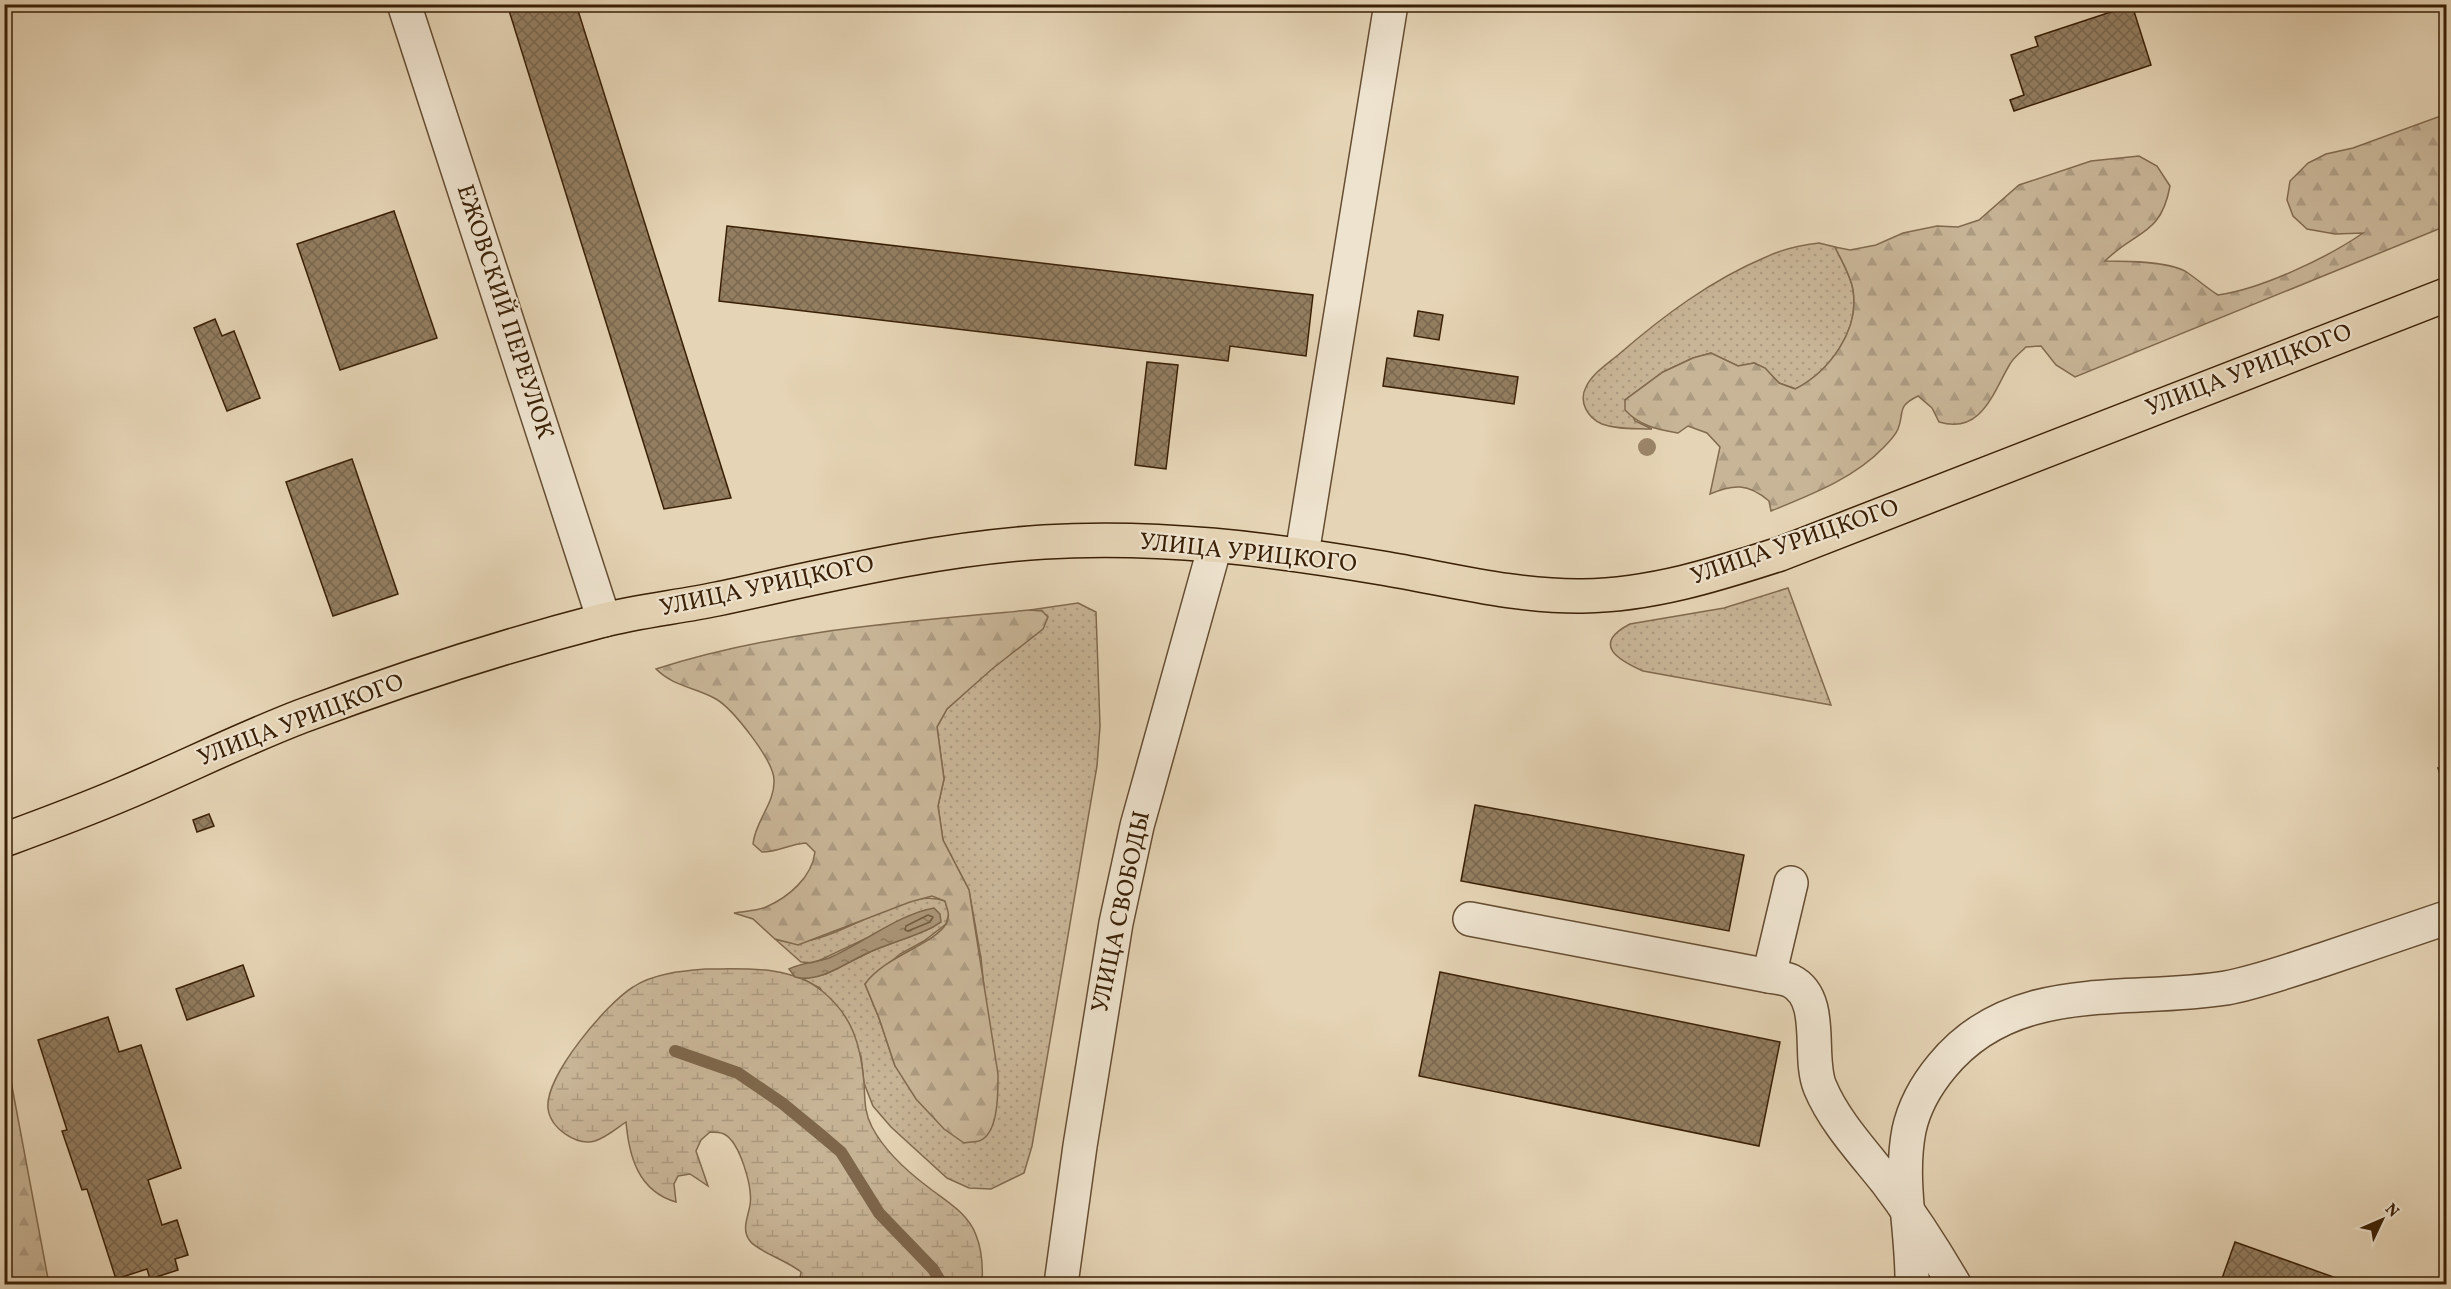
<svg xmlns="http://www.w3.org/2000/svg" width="2451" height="1289" font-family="Vollkorn,serif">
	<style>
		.grass { fill: url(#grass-dots); stroke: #816a4e; stroke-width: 1.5 }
		.forest { fill: url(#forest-firs); stroke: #816a4e; stroke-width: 1.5 }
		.wetland { fill: url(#wetland-marsh); stroke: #816a4e; stroke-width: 1.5 }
		.water { fill: url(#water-ripples); stroke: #7e674c; stroke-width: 1.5 }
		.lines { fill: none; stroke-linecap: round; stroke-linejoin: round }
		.shore { stroke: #725c40; stroke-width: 1.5 }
		.stream { stroke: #7e674c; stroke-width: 12 }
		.building { fill: url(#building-cross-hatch); stroke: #3a2006; stroke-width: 1.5 }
		.minor-casing { stroke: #654d32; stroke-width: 36 }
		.major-casing { stroke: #3a2006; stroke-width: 36 }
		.minor { stroke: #eee3cf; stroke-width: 33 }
		.major { stroke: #e5d4b5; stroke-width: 33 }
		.tree { fill: #9b8569 }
		.labels { text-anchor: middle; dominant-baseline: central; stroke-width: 4.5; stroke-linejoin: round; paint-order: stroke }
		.street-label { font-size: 24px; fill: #3a2006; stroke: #eee3cf }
	</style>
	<defs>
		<pattern id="grass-dots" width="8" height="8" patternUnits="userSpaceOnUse" patternTransform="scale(1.5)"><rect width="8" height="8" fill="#c8b597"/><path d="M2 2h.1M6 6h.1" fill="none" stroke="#ad9b81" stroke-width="1.8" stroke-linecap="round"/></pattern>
		<pattern id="forest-firs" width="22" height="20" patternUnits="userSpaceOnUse" patternTransform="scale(1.5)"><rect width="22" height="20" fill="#c8b597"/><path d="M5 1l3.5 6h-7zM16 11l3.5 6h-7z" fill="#ad9b81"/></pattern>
		<pattern id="wetland-marsh" width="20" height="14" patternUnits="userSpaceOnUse" patternTransform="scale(1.5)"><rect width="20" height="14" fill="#c8b597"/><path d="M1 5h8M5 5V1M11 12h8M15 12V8" fill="none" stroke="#ad9b81"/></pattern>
		<pattern id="water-ripples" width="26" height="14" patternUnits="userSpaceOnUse" patternTransform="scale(1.5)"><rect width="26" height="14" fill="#ab977a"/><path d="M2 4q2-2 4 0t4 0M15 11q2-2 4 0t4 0" fill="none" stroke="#8c7b62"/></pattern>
		<pattern id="building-cross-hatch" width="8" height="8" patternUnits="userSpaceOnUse" patternTransform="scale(1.5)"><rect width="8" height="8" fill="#937e61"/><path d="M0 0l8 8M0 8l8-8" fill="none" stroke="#79674e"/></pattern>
	</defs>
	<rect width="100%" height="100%" fill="#e5d4b5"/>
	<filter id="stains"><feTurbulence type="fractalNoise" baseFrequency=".00333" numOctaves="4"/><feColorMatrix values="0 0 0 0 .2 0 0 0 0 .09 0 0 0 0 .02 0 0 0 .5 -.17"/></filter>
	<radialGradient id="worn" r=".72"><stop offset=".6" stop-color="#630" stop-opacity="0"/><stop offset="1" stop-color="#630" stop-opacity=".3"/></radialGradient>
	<g class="grass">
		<path d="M1819 243 1835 247C1841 260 1851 276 1853 290 1860 331 1829 371 1796 389L1779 383 1765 368 1754 363 1738 366 1711 353 1693 358 1663 372 1625 400 1635 421 1652 429C1636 428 1618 430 1602 424 1588 418 1578 402 1586 387 1592 374 1607 364 1618 355 1663 316 1711 280 1766 257 1783 249 1800 245 1819 243Z"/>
		<path d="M1788 588 1831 705 1643 671C1618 660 1591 644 1630 624L1724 608Z"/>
		<path d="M1078 603 1096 612 1100 726 1097 766 1032 1146 1024 1173 991 1189 969 1188 947 1178 891 1127 873 1106 864 1083 861 1056 820 988 803 979 826 974 872 951 933 927 926 910 814 963 801 962 775 939C827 958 898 883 945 901L949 913 946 924 924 941 900 954 865 984 879 1018 895 1066 988 1027 981 958 969 890 943 840 938 806 944 779 937 727 947 709 991 669 1042 611 1030 610Z"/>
	</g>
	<g class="forest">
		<path d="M2446 114V226L2075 377 2056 365 2041 346 2026 347C2021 352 2014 357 2010 364 1993 392 1982 435 1939 422L1932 408 1918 396C1896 407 1905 411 1898 429 1896 434 1888 443 1884 447 1855 478 1810 495 1771 511L1769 501C1748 483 1733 484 1710 494L1720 447 1707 433 1688 426 1678 433C1656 429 1640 426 1625 410V400L1663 372 1693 358 1711 353 1738 366 1754 363 1765 368 1779 383 1795 389C1829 372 1860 330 1853 290 1851 276 1841 260 1835 247L1850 250 1876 245 1903 233 1937 226 1958 227 1979 220 2019 185 2091 161 2139 156 2157 166 2170 186C2161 236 2136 230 2105 261 2125 261 2172 261 2188 273 2198 280 2207 288 2218 295 2261 289 2327 258 2363 233L2335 234 2307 229 2293 216 2287 200 2290 181 2308 163 2326 154 2353 148Z"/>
		<path d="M1030 610 1042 611 1048 617 1043 629 992 669 947 709 937 727 944 779 938 806 943 840 969 890 998 1074C998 1092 999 1134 979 1141 974 1142 968 1142 964 1143L944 1129 916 1099 895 1066 879 1018 865 984C885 956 933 945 946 924 951 916 947 909 945 901L932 896 910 902 798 945 775 939 753 919 734 913C744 911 757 911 766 907 789 897 812 877 815 852L806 843C790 844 778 852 762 852L753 844C755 821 775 804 774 780 774 761 733 709 716 699 695 687 674 687 656 669 777 630 904 622 1030 610Z"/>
		<path d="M4 1049H5L49 1284H5Z"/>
	</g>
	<path class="wetland" d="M707 969C745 969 791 965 822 991 852 1015 861 1045 864 1083 865 1099 864 1112 872 1127 884 1150 908 1172 928 1187 946 1201 968 1213 976 1235 982 1250 983 1268 982 1284H799L801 1272C788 1261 757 1251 750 1241 741 1230 748 1217 750 1205 753 1188 740 1142 724 1134 720 1132 714 1132 710 1132L701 1140 696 1151 708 1186 690 1174 678 1176 674 1184 676 1202C638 1191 629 1156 626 1122 617 1128 607 1137 595 1141 576 1146 550 1128 548 1108 545 1076 606 1004 633 987 654 973 682 971 707 969Z"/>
	<path class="water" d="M934 908 940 914 941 922 933 927C914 937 893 942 872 951 849 960 821 984 795 977L789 969C802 962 815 963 829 958 862 944 899 914 934 908Z"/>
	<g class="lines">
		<path class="shore" d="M928 915 933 917 930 922 908 931 905 930 906 926Z"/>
		<path class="stream" d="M675 1051 738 1073 782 1103 821 1135 841 1152 879 1213 933 1269 942 1284"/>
	</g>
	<g class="building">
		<path d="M507 4H576L731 498 664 509Z"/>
		<path d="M2132 5 2151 65 2014 111 2010 100 2024 95 2011 55 2038 46 2035 37Z"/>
		<path d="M394 211 437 338 340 370 297 244Z"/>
		<path d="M727 226 1313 295 1306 356 1230 346 1228 361 719 301Z"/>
		<path d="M1418 311 1443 315 1439 340 1414 336Z"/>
		<path d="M215 319 222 336 234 331 260 398 227 411 194 328Z"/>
		<path d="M1387 358 1518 377 1514 404 1383 386Z"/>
		<path d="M1147 362 1178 365 1166 469 1135 465Z"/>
		<path d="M352 459 398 594 333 616 286 482Z"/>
		<path d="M2446 765V792L2438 768Z"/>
		<path d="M1475 805 1744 855 1729 931 1461 881Z"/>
		<path d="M209 814 214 826 197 832 193 820Z"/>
		<path d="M243 965 254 996 187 1020 176 989Z"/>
		<path d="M1440 972 1780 1042 1759 1146 1419 1076Z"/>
		<path d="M108 1017 119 1052 141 1045 181 1168 148 1180 162 1225 177 1220 188 1255 175 1259 178 1270 150 1279 147 1269 116 1279 87 1189 82 1190 62 1131 67 1130 38 1040Z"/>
		<path d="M2235 1242 2353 1284H2220Z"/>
	</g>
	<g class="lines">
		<defs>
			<g id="minor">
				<path d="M404 4 604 620"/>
				<path d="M1302 554 1391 4"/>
				<path d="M1791 883 1769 976C1776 977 1785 978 1791 981 1826 999 1807 1056 1820 1087 1834 1121 1863 1152 1886 1181 1911 1214 1933 1248 1954 1284"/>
				<path d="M1470 919 1769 976"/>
				<path d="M1061 1284 1080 1146 1116 923 1137 826 1215 546"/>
				<path d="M1912 1284C1913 1234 1899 1181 1909 1130 1914 1107 1927 1084 1942 1066 2014 978 2126 1004 2226 988 2258 982 2291 970 2322 960 2363 946 2405 932 2446 918"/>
			</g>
			<path id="major" d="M4 840C45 825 85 810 125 793 184 768 242 739 302 716 399 680 500 647 600 621 638 611 679 607 717 599 825 576 933 549 1044 542 1157 535 1271 549 1382 568 1448 579 1515 597 1583 596 1651 595 1715 575 1780 554L2446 295"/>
		</defs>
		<use href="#minor" class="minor-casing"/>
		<use href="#major" class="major-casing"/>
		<use href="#minor" class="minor"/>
		<use href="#major" class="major"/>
	</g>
	<circle class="tree" cx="1647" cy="447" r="9"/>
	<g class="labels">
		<g class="street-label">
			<text transform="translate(504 312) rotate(72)">ЕЖОВСКИЙ ПЕРЕУЛОК</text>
			<text transform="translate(2249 371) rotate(-21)">УЛИЦА УРИЦКОГО</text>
			<text transform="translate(1795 543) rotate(-19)">УЛИЦА УРИЦКОГО</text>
			<text transform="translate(1248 554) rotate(6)">УЛИЦА УРИЦКОГО</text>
			<text transform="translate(767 587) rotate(-12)">УЛИЦА УРИЦКОГО</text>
			<text transform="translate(301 721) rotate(-21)">УЛИЦА УРИЦКОГО</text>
			<text transform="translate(1122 912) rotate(-78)">УЛИЦА СВОБОДЫ</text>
		</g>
	</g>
	<rect width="2451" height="1289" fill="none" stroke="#e5d4b5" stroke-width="24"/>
	<rect x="6" y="6" width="2439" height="1277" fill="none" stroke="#3a2006" stroke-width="3"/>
	<rect x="12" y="12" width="2427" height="1265" fill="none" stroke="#3a2006" stroke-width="1.5"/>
	<g transform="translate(2382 1220) rotate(46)" stroke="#eee3cf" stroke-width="4.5" paint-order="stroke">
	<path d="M0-4.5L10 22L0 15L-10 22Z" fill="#3a2006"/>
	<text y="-9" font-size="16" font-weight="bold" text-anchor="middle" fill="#3a2006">N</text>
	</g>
	<rect width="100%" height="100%" filter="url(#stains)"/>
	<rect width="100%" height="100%" fill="url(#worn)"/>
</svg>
